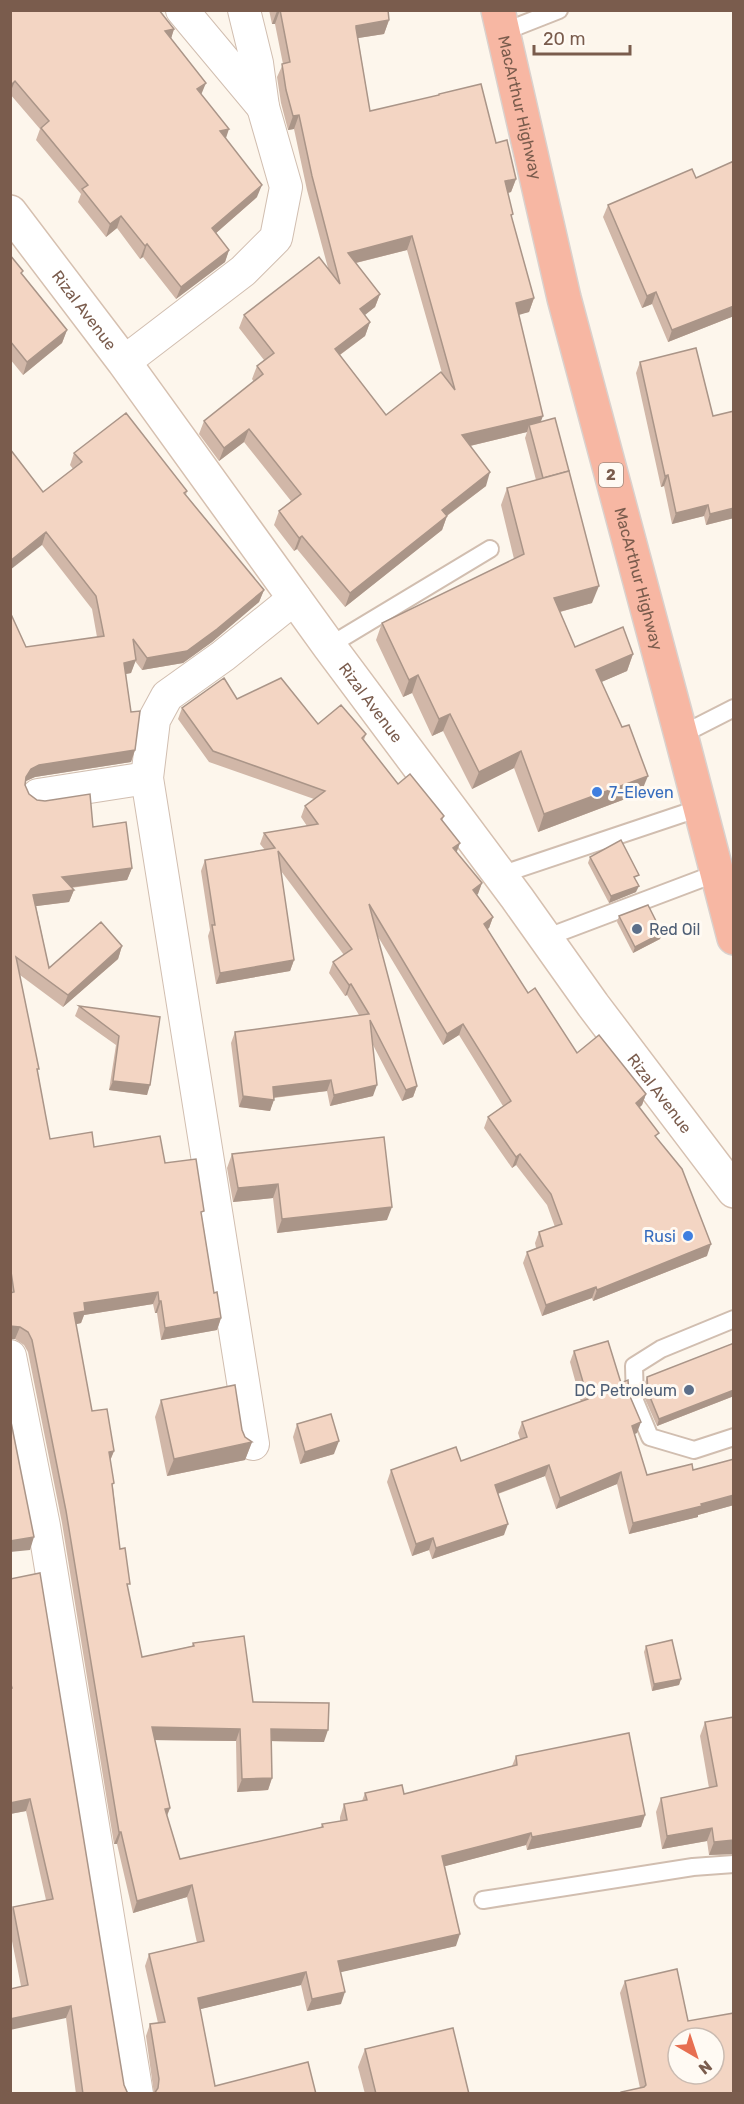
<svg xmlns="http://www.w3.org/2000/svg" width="744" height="2104" font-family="Rubik,sans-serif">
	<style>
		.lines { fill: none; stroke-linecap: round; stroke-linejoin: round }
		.lane-casing { stroke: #d1beb0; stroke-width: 20 }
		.street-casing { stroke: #d1beb0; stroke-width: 34 }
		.secondary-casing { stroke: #d6c0b0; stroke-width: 36 }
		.highway-casing { stroke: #dad1cd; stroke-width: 36 }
		.lane { stroke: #fff; stroke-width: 16 }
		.street { stroke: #fff; stroke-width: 32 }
		.secondary { stroke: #fff; stroke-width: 33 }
		.highway { stroke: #f7b7a3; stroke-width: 33 }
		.wall { fill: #d1b7a8; fill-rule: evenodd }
		.shaded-wall { fill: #aa9588 }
		.building { fill: #f3d5c3; stroke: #aa9588; stroke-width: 1.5; fill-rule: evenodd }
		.shop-dot { fill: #3f7fe0; stroke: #fffaf3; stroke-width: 2 }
		.service-dot { fill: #5c6f8a; stroke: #fffaf3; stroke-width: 2 }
		.labels { text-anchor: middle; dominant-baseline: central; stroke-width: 6; stroke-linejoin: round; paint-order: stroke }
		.shield { fill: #fffaf3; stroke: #a28b7f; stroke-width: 1.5 }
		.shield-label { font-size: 15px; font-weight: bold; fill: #7a5c4d }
		.street-label { font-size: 16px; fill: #7a5c4d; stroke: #fffaf3 }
		.shop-label { font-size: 16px; fill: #366cbe; stroke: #fffaf3; text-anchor: start }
		.service-label { font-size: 16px; fill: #4e5e75; stroke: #fffaf3; text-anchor: start }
	</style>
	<rect width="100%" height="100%" fill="#fdf6ec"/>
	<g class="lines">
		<defs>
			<g id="lane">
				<path d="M503 32 559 10"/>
				<path d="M329 646 490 549"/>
				<path d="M681 735 734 708"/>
				<path d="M500 875 700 808"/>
				<path d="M545 938 717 873"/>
				<path d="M734 1319 661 1349 634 1366 635 1401 650 1437 694 1450 734 1437"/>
				<path d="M483 1900 693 1867 734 1864"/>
			</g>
			<g id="street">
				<path d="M182 10 263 107"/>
				<path d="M124 362 243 271 276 238 286 187 263 107 257 63 244 10"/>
				<path d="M38 795 147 778"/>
				<path d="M10 1356 44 1526 137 2094"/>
				<path d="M253 1444 147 778 154 720 167 696 223 656 295 598"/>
			</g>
			<g id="secondary">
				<path id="s1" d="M10 212 124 362 329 646 517 898 593 1005 734 1191"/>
			</g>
			<g id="highway">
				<path id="s2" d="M498 10 564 298 681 735 734 938"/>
			</g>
		</defs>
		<use href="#lane" class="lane-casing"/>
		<use href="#street" class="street-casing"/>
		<use href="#secondary" class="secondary-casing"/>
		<use href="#highway" class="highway-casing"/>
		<use href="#lane" class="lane"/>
		<use href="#street" class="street"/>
		<use href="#secondary" class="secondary"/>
		<use href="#highway" class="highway"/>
	</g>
	<g class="wall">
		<path d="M10 10 174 29 171 38 257 197 216 233 229 250 225 262 176 299 143 257 140 259 117 228 106 237 78 202 81 194 36 140 40 129 10 94Z"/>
		<path d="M269 10H388L389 20 384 34 358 38 370 111 438 96 439 94 496 143 516 179 511 192 508 193 512 218 534 298 529 312 519 314 541 422 592 603 560 612 575 647 633 654 627 671 601 682 641 793 538 832 514 768 472 789 443 731 432 736 412 693 403 697 376 640 382 623 514 559 501 505 507 488 536 480 525 438 527 432 470 446 486 486 447 516 442 530 345 607 297 549 294 551 274 525 279 511 291 501 244 442 219 461 199 434 204 421 254 382 252 379 257 366 264 360 239 328 244 315 328 268 307 190 294 129 288 130 281 103 277 77 283 64 275 24H272ZM407 250 442 373 386 415 340 355 365 336 370 322 364 315 375 307 380 294 356 263Z"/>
		<path d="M734 161V316L668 342 652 304 642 308 603 217 608 205 696 178Z"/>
		<path d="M10 255 22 274 67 330 62 343 23 375 10 359Z"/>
		<path d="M640 362 713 416 734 411V518L706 525 704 516 672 524 664 486 661 487 636 373Z"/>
		<path d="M74 453 187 491 186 495 264 590 259 602 212 642 183 663 142 670 135 661 131 673 126 674 135 750 131 762 35 777 26 781 25 785 29 794 37 800 93 827 132 868 127 880 71 888 74 890 69 902 36 906 49 968 122 946 118 959 63 1007 20 975 50 1139 94 1147 165 1163 202 1217 214 1293 221 1318 217 1330 161 1340 157 1313H155L153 1304 84 1315 81 1323 76 1324 92 1411 114 1451 110 1461 120 1549 142 1657 192 1646 193 1643 253 1702 324 1742 271 1741 272 1778 268 1790 237 1792 236 1741 155 1740 170 1808 167 1816 180 1859 321 1828 322 1824 340 1821V1817L344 1804 362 1801 365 1793 404 1794 512 1766 516 1756 645 1815 641 1827 527 1850 526 1845 445 1866 456 1946 340 1972 341 2004 307 2011 301 1985 200 2009 215 2086 316 2094H154L146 2036 150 2024 158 2023 145 1966 149 1954 197 1943 187 1897 133 1913 117 1844H114L62 1523 28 1352 24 1345 15 1339H10V612L26 647 97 637 92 609 42 545 43 492 73 469 70 465Z"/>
		<path d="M237 699 318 724 366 734 364 740 398 784 444 816 442 821 456 852 482 883 477 895 493 917 489 928 487 929 528 993 577 1053 646 1094 642 1105 639 1108 657 1139 707 1256 593 1301 592 1298 542 1316 523 1263 527 1252 536 1248 535 1243 539 1232 555 1227 547 1205 516 1165 512 1168 484 1128 488 1117 503 1106 459 1035 443 1045 377 935 417 1086 413 1097 402 1101 372 1043 373 1096 330 1106 327 1091 274 1098 270 1111 239 1107 231 1043 235 1032 359 1015 347 995 345 996 329 973 333 962 344 955 281 871 294 960 290 971 216 984 208 936 210 930 201 871 205 860 265 850 260 844 264 833 307 826 301 817 305 806 314 799 209 762 178 719 182 708Z"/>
		<path d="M590 857 636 881V892L609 903 588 863Z"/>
		<path d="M619 916 662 933 660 939 633 953 617 922Z"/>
		<path d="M79 1006 160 1017 147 1095 109 1090 116 1045 75 1016Z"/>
		<path d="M232 1154 387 1220 277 1233 273 1198 233 1202 227 1168Z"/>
		<path d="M734 1343V1396L657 1426 645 1399V1383L647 1377Z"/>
		<path d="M574 1351 621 1383 629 1394 637 1433 634 1434 647 1475 693 1470 734 1459V1505L698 1515V1517L629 1534 617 1484 556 1509 545 1476 498 1494 504 1535 432 1559 429 1550 412 1556 387 1482 391 1470 461 1461 520 1439 518 1433 522 1422 581 1402 570 1362Z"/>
		<path d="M161 1400 242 1430 245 1437 252 1442 245 1460 167 1476 155 1417Z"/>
		<path d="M297 1424 334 1454 300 1464 293 1437Z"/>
		<path d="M10 1579 124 2085 128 2094H76L66 2018 21 1986 10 1931V1913L13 1907 46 1900 26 1811 10 1814Z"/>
		<path d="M646 1646 681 1679 679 1685 652 1691 644 1652Z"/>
		<path d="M705 1722 734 1854 709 1855 707 1841 662 1849 656 1812 661 1798 709 1788 700 1736Z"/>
		<path d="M625 1981 688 2021 734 2094H620L621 2092 640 2088 620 1993Z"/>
		<path d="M365 2049 469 2094H365L358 2067Z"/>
	</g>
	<g class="shaded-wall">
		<path d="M280 10 275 24H272L277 11Z"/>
		<path d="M389 20 384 34 352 39 356 26Z"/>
		<path d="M174 29 170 42 165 31Z"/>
		<path d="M15 81 10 93V87L12 84Z"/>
		<path d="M206 83 201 95 197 89Z"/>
		<path d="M299 115 294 129 288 130 293 116Z"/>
		<path d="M229 129 225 141 220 131Z"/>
		<path d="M516 179 511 192 500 195 505 181Z"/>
		<path d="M262 185 257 197 207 241 212 228Z"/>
		<path d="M121 216 117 228 106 237 110 224Z"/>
		<path d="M412 236 407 250 343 266 348 253Z"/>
		<path d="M147 244 143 257 140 259 145 246Z"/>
		<path d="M229 250 225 262 176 299 181 287Z"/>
		<path d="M656 292 652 304 642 308 647 296Z"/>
		<path d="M380 294 375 307 355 323 360 309Z"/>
		<path d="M534 298 529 312 512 317 516 303Z"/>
		<path d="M734 306V316L668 342 672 330Z"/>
		<path d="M370 322 365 336 330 362 335 349Z"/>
		<path d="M67 330 62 343 23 375 27 362Z"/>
		<path d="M543 416 538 429 529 425 527 432 457 449 462 435Z"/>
		<path d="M249 429 244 442 219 461 224 448Z"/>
		<path d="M490 472 486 486 437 523 442 510Z"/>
		<path d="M668 475 664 486 661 487 665 476Z"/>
		<path d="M708 505 704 516 672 524 676 513Z"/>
		<path d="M734 508V518L706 525 710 514Z"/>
		<path d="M447 516 442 530 345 607 350 593Z"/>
		<path d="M46 532 42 545 10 570V561Z"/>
		<path d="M302 536 297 549 294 551 299 538Z"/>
		<path d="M599 586 592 603 548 615 554 598Z"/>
		<path d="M264 590 259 602 212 642 183 663 142 670 147 658Z"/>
		<path d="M633 654 627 671 590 687 596 670Z"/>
		<path d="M136 660 131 673 120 675 124 663Z"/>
		<path d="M418 675 412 693 403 697 409 680Z"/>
		<path d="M450 714 443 731 432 736 439 719Z"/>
		<path d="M135 750 131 762 35 777 26 781 21 789 26 777 31 769 39 765Z"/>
		<path d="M521 751 514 768 472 789 479 772Z"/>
		<path d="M648 776 641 793 538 832 544 814Z"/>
		<path d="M460 843 456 854 453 848Z"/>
		<path d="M132 868 127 880 58 889 62 877Z"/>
		<path d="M482 883 478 894 469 901 473 890Z"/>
		<path d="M639 886 636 892 609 903 611 896Z"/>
		<path d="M74 890 69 902 29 907 33 895Z"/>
		<path d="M493 917 489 928 480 935 484 924Z"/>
		<path d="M662 933 660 939 633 953 635 947Z"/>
		<path d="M122 946 118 959 63 1007 68 995Z"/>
		<path d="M294 960 290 971 216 984 220 973Z"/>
		<path d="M351 984 347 995 345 996 349 985Z"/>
		<path d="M463 1024 459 1035 443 1045 447 1034Z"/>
		<path d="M331 1080 327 1091 269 1098 273 1087Z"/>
		<path d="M113 1081 150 1085 147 1095 109 1090Z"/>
		<path d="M377 1085 373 1096 330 1106 334 1095Z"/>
		<path d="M417 1086 413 1097 402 1101 406 1090Z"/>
		<path d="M646 1094 642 1105 632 1114 636 1103Z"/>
		<path d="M243 1096 274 1100 270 1111 239 1107Z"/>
		<path d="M520 1154 516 1165 512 1168 516 1157Z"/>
		<path d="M278 1184 273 1198 233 1202 238 1188Z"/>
		<path d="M392 1207 387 1220 277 1233 282 1219Z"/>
		<path d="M711 1244 707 1256 593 1301 597 1290Z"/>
		<path d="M596 1287 592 1298 542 1316 546 1305Z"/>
		<path d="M158 1292 153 1304 84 1315 81 1323 69 1326 74 1313 84 1303Z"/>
		<path d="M159 1301H161L157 1313H155Z"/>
		<path d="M221 1318 217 1330 161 1340 165 1328Z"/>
		<path d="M10 1326 20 1327 15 1339H10Z"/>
		<path d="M734 1390V1396L657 1426 659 1419Z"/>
		<path d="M641 1422 637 1433 627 1437 632 1426Z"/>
		<path d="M339 1441 334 1454 300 1464 305 1452Z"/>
		<path d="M252 1442 245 1460 167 1476 174 1459Z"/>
		<path d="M114 1451 109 1463V1452Z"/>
		<path d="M549 1465 545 1476 491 1496 495 1485Z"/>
		<path d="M621 1472 617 1484 556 1509 560 1498Z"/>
		<path d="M734 1495V1505L698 1515V1517L629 1534 633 1523Z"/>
		<path d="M508 1524 504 1535 432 1559 436 1548Z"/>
		<path d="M34 1537 30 1550 10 1552V1541Z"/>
		<path d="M433 1538 429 1550 412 1556 416 1544Z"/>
		<path d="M681 1679 679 1685 652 1691 654 1684Z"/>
		<path d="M152 1727 240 1729 236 1741 148 1740Z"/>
		<path d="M271 1729 328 1730 324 1742 267 1741Z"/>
		<path d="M272 1778 268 1790 237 1792 242 1779Z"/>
		<path d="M30 1799 26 1811 10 1814V1803Z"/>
		<path d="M170 1808 165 1820V1809Z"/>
		<path d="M645 1815 641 1827 527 1850 532 1837Z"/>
		<path d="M712 1828 707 1841 662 1849 667 1836Z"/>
		<path d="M119 1832H121L117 1844H114Z"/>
		<path d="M531 1833 526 1845 438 1868 442 1856Z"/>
		<path d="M734 1840V1854L709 1855 714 1842Z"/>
		<path d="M192 1885 187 1897 133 1913 137 1901Z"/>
		<path d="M460 1934 456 1946 333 1974 338 1961Z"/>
		<path d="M306 1972 301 1985 193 2011 198 1998Z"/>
		<path d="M345 1992 341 2004 307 2011 312 1999Z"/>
		<path d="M71 2006 66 2018 10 2030V2019Z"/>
	</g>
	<g class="building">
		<path d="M10 10H159L174 29 165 31 206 83 197 89 229 129 220 131 262 185 212 228 229 250 181 287 147 244 145 246 121 216 110 224 82 189 88 185 41 128 49 121 15 81 12 84 10 83Z"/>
		<path d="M280 10H388L389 20 356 26V28L370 111 439 95V94L481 84 496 143 507 140 516 179 505 181 513 214 511 215 534 298 516 303 543 416 462 435 490 472 442 510 447 516 350 593 302 536 299 538 279 511 301 494 249 429 224 448 204 421 263 374 257 366 274 353 244 315 319 257 340 284 312 176 299 115 293 116 286 90 282 64 290 62ZM412 236 455 390 441 372 386 415 335 349 370 322 360 309 380 294 348 253Z"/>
		<path d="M734 161V306L672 330 656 292 647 296 608 205 692 169 696 178Z"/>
		<path d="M10 255 23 271 21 273 67 330 27 362 10 341Z"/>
		<path d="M696 348 713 416 734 411V508L710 514 708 505 676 513 668 475 665 476 640 362Z"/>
		<path d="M126 413 187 491 184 493 264 590 217 629 187 651 147 658 133 639 136 660 124 663 131 712 140 711 135 750 39 765 31 769 26 777 25 785 29 794 37 800 45 801 90 794 93 827 126 822 132 868 62 877 74 890 33 895 49 968 101 922 122 946 68 995 16 957 39 1069H37L50 1139 92 1132 94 1147 160 1136 165 1163 196 1159 204 1211 201 1212 214 1293 217 1292 221 1318 165 1328 161 1301H159L158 1292 84 1303 85 1311 74 1313 92 1411 107 1409 114 1451 109 1452 114 1483 112 1484 120 1549 125 1548 130 1584H127L142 1657 194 1646 193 1643 244 1636 253 1702 329 1703 328 1730 271 1729 272 1778 242 1779 240 1729 152 1727 170 1808 165 1809 180 1859 323 1827 322 1824 347 1820 344 1804 367 1800 365 1793 402 1785 404 1794 517 1765 516 1756 629 1733 645 1815 532 1837 531 1833 442 1856 460 1934 338 1961 345 1992 312 1999 306 1972 198 1998 215 2086 308 2062 316 2094H154L158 2088 159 2079 150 2024 165 2022 149 1954 204 1941 192 1885 137 1901 121 1832H119L66 1511 32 1340 28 1332 20 1327 10 1326V1293L14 1292 10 1265V612L26 647 104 636 96 596 46 532 10 561V449L43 492 82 462 74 453Z"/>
		<path d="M555 418 569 471 543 478 529 425Z"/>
		<path d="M569 471 599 586 554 598 575 647 623 627 633 654 596 670 622 727 629 725 648 776 544 814 521 751 479 772 450 714 439 719 418 675 409 680 382 623 524 554 507 488Z"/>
		<path d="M224 678 237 699 281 678 318 724 341 705 366 734 362 738 398 784 410 774 444 816 441 819 460 843 453 848 482 883 473 890 493 917 484 924 528 993 535 988 577 1053 599 1035 646 1094 636 1103 659 1133 655 1136 682 1169 711 1244 597 1290 596 1287 546 1305 527 1252 543 1246 539 1232 562 1224 551 1194 520 1154 516 1157 488 1117 511 1101 463 1024 447 1034 369 904 417 1086 406 1090 370 1020 377 1085 334 1095 331 1080 273 1087 274 1100 243 1096 235 1032 369 1014 351 984 349 985 333 962 352 949 278 851 294 960 220 973 212 925H215L205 860 275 848 264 833 318 824 305 806 325 791 213 751 182 708Z"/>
		<path d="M621 840 639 875 634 877 639 886 611 896 590 857Z"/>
		<path d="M648 905 662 933 635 947 619 916Z"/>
		<path d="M79 1006 160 1017 150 1085 113 1081 119 1036Z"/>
		<path d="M384 1137 392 1207 282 1219 278 1184 238 1188 232 1154Z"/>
		<path d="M608 1341 621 1383 628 1380 629 1394 641 1422 632 1426 647 1475 692 1464 693 1470 734 1459V1495L701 1504 702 1506 633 1523 621 1472 560 1498 549 1465 495 1485 508 1524 436 1548 433 1538 416 1544 391 1470 456 1447 461 1461 527 1437 522 1422 588 1399 574 1351Z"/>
		<path d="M734 1343V1390L659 1419 648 1392 647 1377Z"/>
		<path d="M235 1385 242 1430 245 1437 252 1442 174 1459 161 1400Z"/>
		<path d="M331 1414 339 1441 305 1452 297 1424Z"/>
		<path d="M10 1417 34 1537 10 1541Z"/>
		<path d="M40 1573 124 2085 128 2094H83L71 2006 10 2019V1989L28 1985 13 1907 53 1899 30 1799 10 1803V1689L12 1688 10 1681V1579Z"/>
		<path d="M672 1640 681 1679 654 1684 646 1646Z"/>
		<path d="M734 1717V1840L714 1842 712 1828 667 1836 661 1798 717 1786 705 1722Z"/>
		<path d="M677 1969 688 2021 734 2013V2094H621V2092L644 2087 646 2085 625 1981ZM678 2038H714V2074H678Z"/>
		<path d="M453 2028 469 2094H376L365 2049Z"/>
	</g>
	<g class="shop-dot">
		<circle cx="597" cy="792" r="6"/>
		<circle cx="688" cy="1236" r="6"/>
	</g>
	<g class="service-dot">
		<circle cx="637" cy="929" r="6"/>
		<circle cx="689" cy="1390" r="6"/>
	</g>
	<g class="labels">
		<rect class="shield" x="599" y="463" width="24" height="24" rx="4.5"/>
		<g class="shield-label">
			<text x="611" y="475">2</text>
		</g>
		<g class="street-label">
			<text stroke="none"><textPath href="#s2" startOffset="100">MacArthur Highway</textPath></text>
			<text stroke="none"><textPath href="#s1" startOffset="123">Rizal Avenue</textPath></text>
			<text stroke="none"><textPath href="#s2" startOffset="586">MacArthur Highway</textPath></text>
			<text stroke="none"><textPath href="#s1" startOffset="609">Rizal Avenue</textPath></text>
			<text stroke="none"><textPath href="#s1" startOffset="1095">Rizal Avenue</textPath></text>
		</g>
		<g class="shop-label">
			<text x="609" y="792">7-Eleven</text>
			<text x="676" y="1236" text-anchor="end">Rusi</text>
		</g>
		<g class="service-label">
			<text x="649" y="929">Red Oil</text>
			<text x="677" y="1390" text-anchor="end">DC Petroleum</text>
		</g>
	</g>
	<rect width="744" height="2104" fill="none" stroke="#7a5c4d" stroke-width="24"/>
	<g transform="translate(696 2056) rotate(141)"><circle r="28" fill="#fffaf3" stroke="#cabbb1" stroke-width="1.5"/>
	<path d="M0-4.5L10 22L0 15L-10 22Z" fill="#e76f51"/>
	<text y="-9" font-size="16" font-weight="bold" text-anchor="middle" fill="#7a5c4d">N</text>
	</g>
	<path d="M534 45v9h96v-9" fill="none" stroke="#7a5c4d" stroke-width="3"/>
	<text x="543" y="45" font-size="18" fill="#7a5c4d" stroke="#fffaf3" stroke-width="4.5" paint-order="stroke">20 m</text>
</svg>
